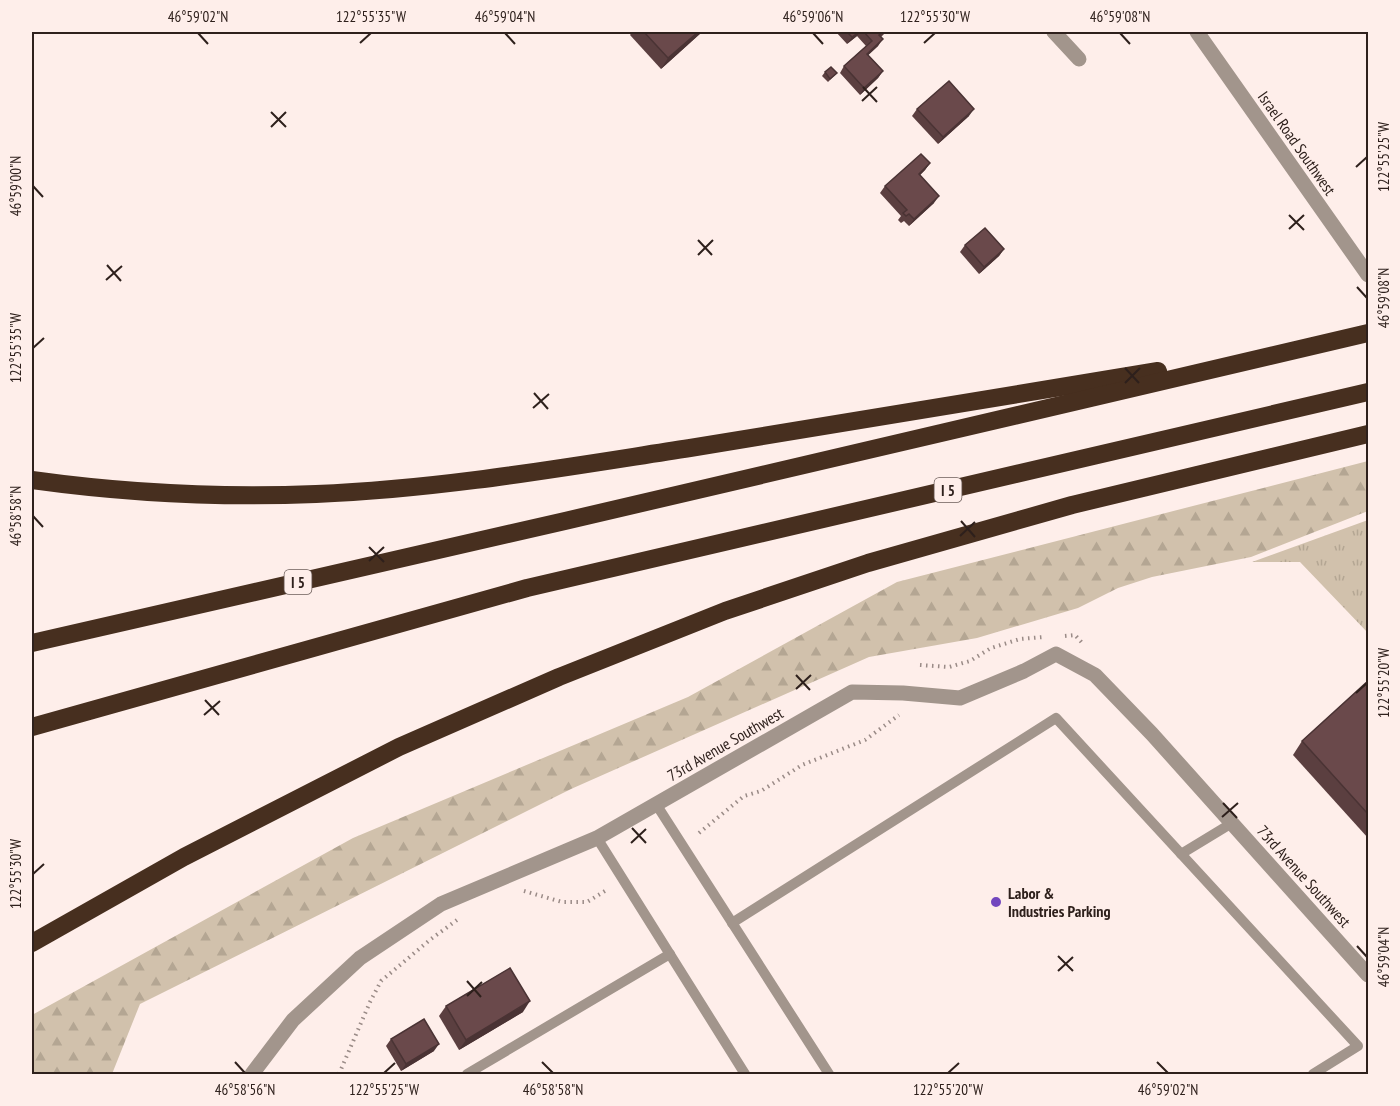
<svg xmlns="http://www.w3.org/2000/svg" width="1400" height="1106" font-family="'PT Sans Narrow',sans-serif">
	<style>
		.grass { fill: url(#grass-tufts) }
		.forest { fill: url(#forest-firs) }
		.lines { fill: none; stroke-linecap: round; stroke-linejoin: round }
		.path { stroke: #9a8b87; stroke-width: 4; stroke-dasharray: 1.5 4.5; stroke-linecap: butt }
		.service { stroke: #a2958c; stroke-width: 10 }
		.minor { stroke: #a2958c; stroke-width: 15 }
		.tertiary { stroke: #a2958c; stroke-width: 15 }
		.motorway { stroke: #472f1f; stroke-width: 18 }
		.wall { fill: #5b3f40 }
		.shaded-wall { fill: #4a3334 }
		.building { fill: #6a494b; stroke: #4a3334; stroke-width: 1.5 }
		.ticks { fill: none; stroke: #2e201c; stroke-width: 2 }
		.poi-dot { fill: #7246be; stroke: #feeeea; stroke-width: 2 }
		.labels { text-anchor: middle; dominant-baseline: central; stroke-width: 6; stroke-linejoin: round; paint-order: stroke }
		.shield { fill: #feeeea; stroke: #6c5e5a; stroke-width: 1.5 }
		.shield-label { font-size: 15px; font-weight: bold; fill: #2e201c }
		.street-label { font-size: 16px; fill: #2e201c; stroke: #feeeea }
		.poi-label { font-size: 16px; font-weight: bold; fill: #2e201c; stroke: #feeeea; text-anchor: start }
		.neatline { fill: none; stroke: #2e201c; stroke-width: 2 }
		.ticks-label { font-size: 15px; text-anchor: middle; fill: #2e201c }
	</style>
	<defs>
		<pattern id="grass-tufts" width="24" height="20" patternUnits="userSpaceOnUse" patternTransform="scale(1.5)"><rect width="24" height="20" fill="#d1c1ac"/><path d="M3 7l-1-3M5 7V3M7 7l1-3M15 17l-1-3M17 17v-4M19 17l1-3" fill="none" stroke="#b4a693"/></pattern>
		<pattern id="forest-firs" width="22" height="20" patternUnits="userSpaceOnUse" patternTransform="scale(1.5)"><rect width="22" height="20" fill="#d1c1ac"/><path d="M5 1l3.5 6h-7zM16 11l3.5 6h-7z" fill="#b4a693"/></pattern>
	</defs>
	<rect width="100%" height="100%" fill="#feeeea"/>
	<path class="grass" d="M1368 520V633L1300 562H1252Z"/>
	<path class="forest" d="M1368 461V511L1251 557 1152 577 1118 588 1078 608 977 638 869 657 571 789 140 1004 112 1074H32V1015L353 838 688 697 897 582Z"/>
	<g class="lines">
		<g class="path">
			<path d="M1065 636 1075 635 1084 645"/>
			<path d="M920 665 949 667 970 661 991 648 1020 639 1043 637"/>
			<path d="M699 833 744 796 761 791 802 765 865 740 899 715"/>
			<path d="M524 891 562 902H587L605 891"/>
			<path d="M339 1074 370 1002 381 981 431 939 457 920"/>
		</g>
		<g class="service">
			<path d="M656 804 829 1074"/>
			<path d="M597 838 745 1074"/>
			<path d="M1181 854 1232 823"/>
			<path d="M732 923 1056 718 1358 1046 1313 1074"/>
			<path d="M467 1074 670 954"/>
		</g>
		<g class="minor">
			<path d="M1054 32 1079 59"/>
			<path d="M252 1074 293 1020 360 958 441 904 597 838 852 692 903 693 960 698 1024 671 1056 654 1095 675 1152 734 1368 975"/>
		</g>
		<path class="tertiary" d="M1197 32 1368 275"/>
		<g class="motorway">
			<path d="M32 480C126 493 221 498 316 494 442 489 566 467 690 448 846 423 1002 397 1158 371"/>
			<path d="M32 643 565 521 1368 333"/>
			<path d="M32 727 527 588 1368 392"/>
			<path d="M32 943 184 857 399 747 559 677 725 611 868 563 1072 505 1368 434"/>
		</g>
	</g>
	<g class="wall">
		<path d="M632 32H702L661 69 630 35Z"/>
		<path d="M836 32H886L881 37 878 46 868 55 883 71 878 78 860 95 840 73 844 66 866 46 857 36 847 44Z"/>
		<path d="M825 72 837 73 828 82 822 76Z"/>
		<path d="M917 109 969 116 938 144 912 116Z"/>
		<path d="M930 163 925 170 920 175 934 203 909 226 904 221 901 223 898 220 901 216 880 193 885 186Z"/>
		<path d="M965 245 1004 249 999 256 979 274 960 252Z"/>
		<path d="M1368 681V838L1293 755 1302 741Z"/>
		<path d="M446 1006 523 1012 459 1050 439 1016Z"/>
		<path d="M391 1039 434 1051 401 1071 386 1046Z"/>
	</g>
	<g class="shaded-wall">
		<path d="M698 32H702L661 69 668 58Z"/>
		<path d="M859 32H860L857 36 847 44 852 37Z"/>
		<path d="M883 39 878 46 862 61 867 54Z"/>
		<path d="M883 71 878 78 860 95 864 88Z"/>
		<path d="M974 109 969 116 938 144 943 137Z"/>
		<path d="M930 163 925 170 914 181 919 174Z"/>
		<path d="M939 196 934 203 909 226 914 219Z"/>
		<path d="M1004 249 999 256 979 274 984 267Z"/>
		<path d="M530 1001 523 1012 459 1050 466 1040Z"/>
		<path d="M439 1044 434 1051 401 1071 406 1064Z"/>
	</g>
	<g class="building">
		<path d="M644 32H698L668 58Z"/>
		<path d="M847 32H859L852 37Z"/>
		<path d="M864 32H883L879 35 883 39 867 54 883 71 864 88 844 66 872 41Z"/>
		<path d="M831 67 837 73 830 79 825 72Z"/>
		<path d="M949 81 974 109 943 137 917 109Z"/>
		<path d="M921 154 930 163 919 174 939 196 914 219 909 214 906 216 903 213 907 210 885 186Z"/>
		<path d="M985 228 1004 249 984 267 965 245Z"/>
		<path d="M1368 681V814L1302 741Z"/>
		<path d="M510 968 530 1001 466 1040 446 1006Z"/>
		<path d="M424 1019 439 1044 406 1064 391 1039Z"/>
	</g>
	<path class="ticks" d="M198 33 208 44M505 33 515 44M813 33 823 44M1120 33 1130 44M360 43 371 33M924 43 935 33M863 87 877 102M862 101 877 87M271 112 286 127M271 127 286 112M1356 167 1367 157M33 186 43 197M1289 215 1304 230M1289 229 1304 215M698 240 712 255M698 255 713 240M107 265 121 281M106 280 122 266M1357 287 1367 298M33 348 44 338M1125 368 1139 383M1125 383 1140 368M534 393 548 409M533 408 549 394M33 516 43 527M961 521 975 537M960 536 975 522M369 547 384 562M369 561 384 547M796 675 810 690M796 689 811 675M1356 693 1367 683M205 700 219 715M204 715 220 701M1223 803 1237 818M1222 817 1238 803M632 828 646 843M631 843 646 829M33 874 44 864M1357 946 1367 957M1058 956 1073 971M1058 971 1073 957M467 981 481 997M467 996 482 982M235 1062 245 1073M542 1062 553 1073M1157 1062 1168 1073M384 1073 395 1063M948 1073 959 1063"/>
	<circle class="poi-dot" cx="996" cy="902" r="6"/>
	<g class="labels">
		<g class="shield">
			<rect x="934.5" y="478" width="27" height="24" rx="4.5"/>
			<rect x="284.5" y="570" width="27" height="24" rx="4.5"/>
		</g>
		<g class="shield-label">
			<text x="948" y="490">I 5</text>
			<text x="298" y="582">I 5</text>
		</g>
		<g class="street-label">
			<text transform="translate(1297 143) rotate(55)">Israel Road Southwest</text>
			<text transform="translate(725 744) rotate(-30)">73rd Avenue Southwest</text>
			<text transform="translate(1304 876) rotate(48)">73rd Avenue Southwest</text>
		</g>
		<g class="poi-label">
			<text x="1008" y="893">Labor &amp;<tspan x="1008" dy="18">Industries Parking</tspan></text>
		</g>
	</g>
	<rect width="1400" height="1106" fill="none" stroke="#feeeea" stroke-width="66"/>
	<rect x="33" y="33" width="1334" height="1040" class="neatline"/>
	<g class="ticks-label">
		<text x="198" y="22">46°59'02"N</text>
		<text x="371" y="22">122°55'35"W</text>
		<text x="505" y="22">46°59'04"N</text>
		<text x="813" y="22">46°59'06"N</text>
		<text x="935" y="22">122°55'30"W</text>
		<text x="1120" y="22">46°59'08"N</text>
		<text transform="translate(1384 157) rotate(-90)" y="5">122°55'25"W</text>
		<text transform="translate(16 186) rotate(-90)" y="5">46°59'00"N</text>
		<text transform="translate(1384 298) rotate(-90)" y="5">46°59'08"N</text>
		<text transform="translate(16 348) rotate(-90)" y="5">122°55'35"W</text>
		<text transform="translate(16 516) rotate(-90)" y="5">46°58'58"N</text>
		<text transform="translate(1384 683) rotate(-90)" y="5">122°55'20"W</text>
		<text transform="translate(16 874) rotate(-90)" y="5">122°55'30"W</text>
		<text transform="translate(1384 957) rotate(-90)" y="5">46°59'04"N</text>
		<text x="245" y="1095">46°58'56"N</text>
		<text x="384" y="1095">122°55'25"W</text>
		<text x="553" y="1095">46°58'58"N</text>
		<text x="948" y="1095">122°55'20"W</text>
		<text x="1168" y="1095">46°59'02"N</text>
	</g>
</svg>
